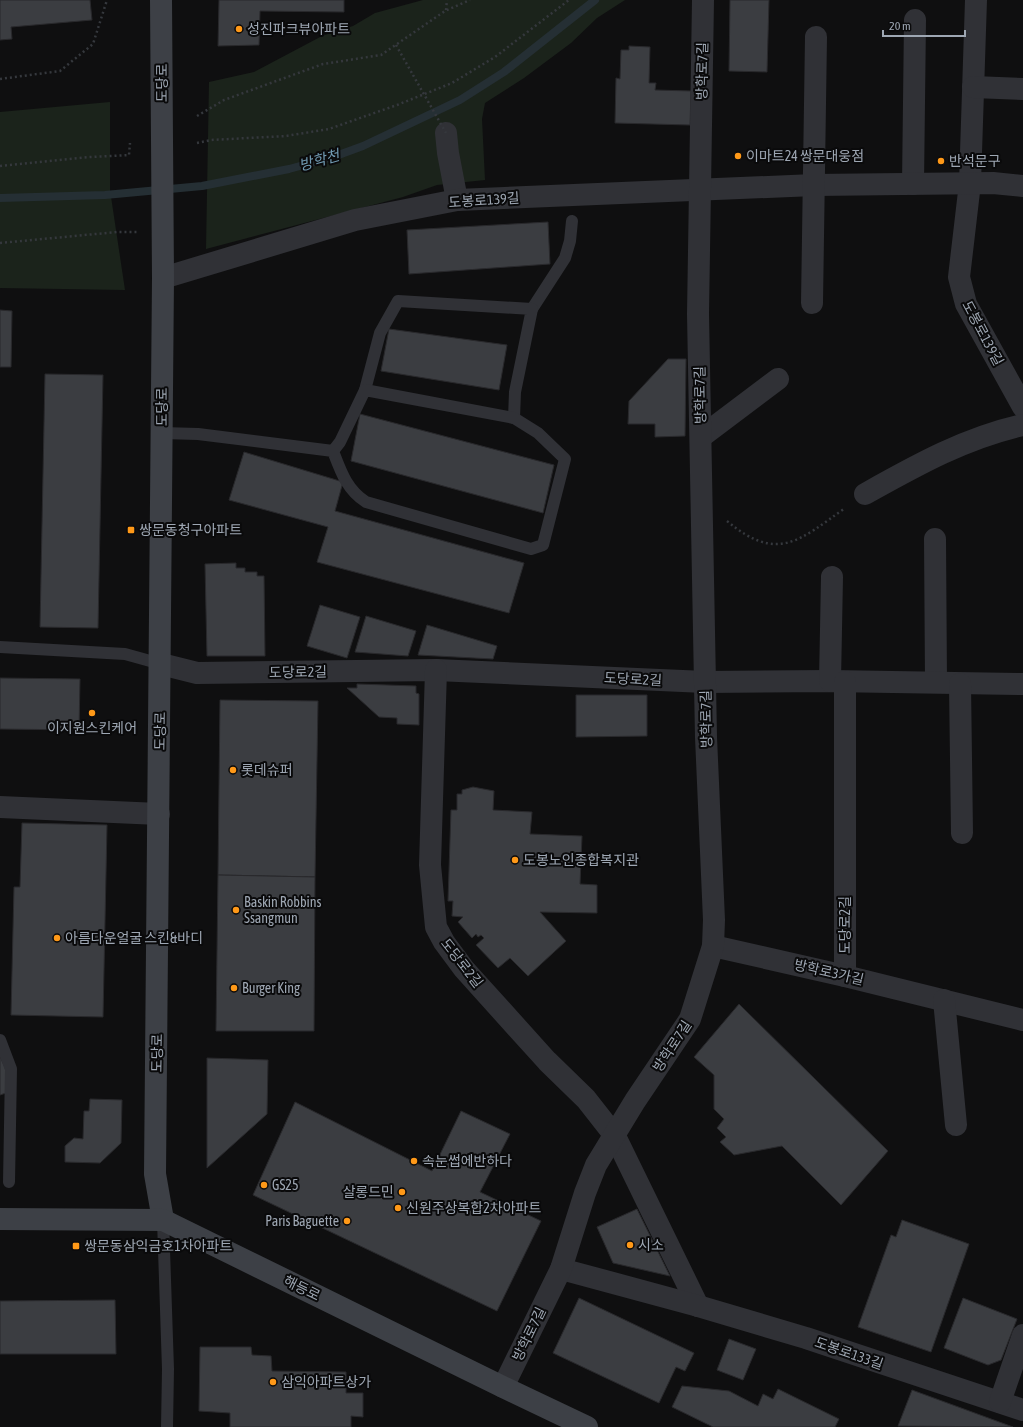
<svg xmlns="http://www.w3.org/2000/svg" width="1023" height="1427" font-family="'Asap Condensed','Noto Sans KR',sans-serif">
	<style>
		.green { fill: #1b231b }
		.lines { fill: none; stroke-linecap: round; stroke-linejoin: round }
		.stream { stroke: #252f34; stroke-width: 8 }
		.building { fill: #3b3d41; stroke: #29292c }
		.path { stroke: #35383d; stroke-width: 2.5; stroke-dasharray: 2 3; stroke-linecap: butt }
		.lane { stroke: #303136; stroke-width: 12 }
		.street { stroke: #303136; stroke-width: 22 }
		.secondary { stroke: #3d4046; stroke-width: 22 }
		.path-bridge { stroke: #35383d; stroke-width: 2.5; stroke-dasharray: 2 3; stroke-linecap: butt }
		.poi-dot { fill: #ff9918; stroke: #0a0a0b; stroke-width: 1.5 }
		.labels { text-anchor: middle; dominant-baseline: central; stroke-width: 4; stroke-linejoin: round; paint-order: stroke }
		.poi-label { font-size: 14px; fill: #9ea7b3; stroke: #0a0a0b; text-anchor: start }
		.street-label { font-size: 14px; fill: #9ea7b3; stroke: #0a0a0b }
		.water-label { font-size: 15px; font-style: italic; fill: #719ab2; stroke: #0a0a0b }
	</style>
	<rect width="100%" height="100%" fill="#0f0f10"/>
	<g class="green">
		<path d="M423 0H625L597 18 571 43 524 78 485 103 482 119 485 180 437 185 403 197 206 249 209 82 254 72 322 36 353 26 375 13Z"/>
		<path d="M110 102V190L125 290 0 288V112Z"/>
	</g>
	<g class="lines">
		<path class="stream" d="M0 198 105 195 202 186 289 169 333 157 363 146 460 100 504 72 595 0"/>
	</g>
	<g class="building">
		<path d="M0 0H90L92 20 11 27 12 39 0 40Z"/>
		<path d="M219 0H344V12L260 11 259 45 218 46Z"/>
		<path d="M730 0H769L767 72 729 71Z"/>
		<path d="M629 46 650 47 649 83H656L655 90 691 91 690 125 615 123 616 78 620 79 621 50H629Z"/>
		<path d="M548 222 550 264 409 274 407 230Z"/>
		<path d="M0 310 12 311 11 367H0Z"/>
		<path d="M389 329 507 345 499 390 381 371Z"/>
		<path d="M668 359H686L685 436 655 437V424H628L629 401Z"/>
		<path d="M45 374 103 375 98 628 40 627Z"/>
		<path d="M360 414 554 465 543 513 351 461Z"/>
		<path d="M244 452 343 482 335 511 524 563 509 613 317 562 328 527 229 500Z"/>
		<path d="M236 563V568H245V572H257V576H264L265 656H207L205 564Z"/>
		<path d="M320 605 360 617 347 658 307 646Z"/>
		<path d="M366 616 416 631 408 656 355 652Z"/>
		<path d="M427 625 497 646 493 659 418 655Z"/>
		<path d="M0 678 80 679 79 730 0 729Z"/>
		<path d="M357 684 416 686V693L419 694V725L397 724V718L379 717 347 688H357Z"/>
		<path d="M576 695H647V736L576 737Z"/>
		<path d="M220 700 318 701 315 877 218 875Z"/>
		<path d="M473 787 494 791 493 810 532 812 530 834 582 836 580 884 597 885V913L540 912 566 941 528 976 510 958 498 968 476 945 484 938 481 935 478 937 476 934 472 938 458 922 463 917 452 916 453 901H448L451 810H457V794H462V790Z"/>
		<path d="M22 823 107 825 103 1017 11 1015 14 887H20Z"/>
		<path d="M218 875 315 877 314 1031H216Z"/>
		<path d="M739 1004 888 1151 841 1205 782 1146 734 1155 720 1142 726 1137 717 1128 724 1119 714 1109V1075L694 1057Z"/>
		<path d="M0 1056 6 1070V1093L0 1095Z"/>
		<path d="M207 1058 268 1060 267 1114 207 1168Z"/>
		<path d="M90 1099 122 1100 121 1143 100 1163 65 1162V1146L74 1138 83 1139 84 1111H89Z"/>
		<path d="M295 1102 432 1171 461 1111 510 1134 480 1192 541 1221 497 1311 253 1195Z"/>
		<path d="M637 1209 670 1276 613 1263 597 1227Z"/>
		<path d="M902 1220 969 1244 931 1352 858 1327 891 1235 896 1237Z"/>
		<path d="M579 1298 694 1353 685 1371 676 1367 659 1403 553 1353Z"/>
		<path d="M963 1298 1017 1319 1001 1360 988 1365 944 1348Z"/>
		<path d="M115 1300 116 1354H0V1301Z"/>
		<path d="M729 1339 756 1349 743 1380 717 1370Z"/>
		<path d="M200 1347H251L252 1355 271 1356 272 1371 346 1372V1393H363V1417L351 1416V1427H230V1413L199 1411Z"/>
		<path d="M682 1386 729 1391 758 1406 763 1394 773 1399 778 1389 839 1419 835 1427H713L672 1407Z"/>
		<path d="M912 1390 1013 1427 898 1426Z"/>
	</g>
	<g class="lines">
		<g class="path">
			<path d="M446 10 447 0"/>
			<path d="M396 45 413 75"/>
			<path d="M0 79 60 71 93 44 107 0"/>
			<path d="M197 116 224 100 323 64 381 55 445 11 470 0"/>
			<path d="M197 143 211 140 286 136 329 129 397 105 452 83 495 57 569 0"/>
			<path d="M0 166 90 157 129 155 130 143"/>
			<path d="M0 243 117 232H138"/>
			<path d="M727 521C777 563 799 541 845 508"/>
		</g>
		<g class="lane">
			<path d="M532 309 565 258 570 241 572 221"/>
			<path d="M365 390 380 333 398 301 532 309 515 392 514 418"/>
			<path d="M162 433 198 434 333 451C341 472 347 490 366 502L531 549 543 545 565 459 538 433 514 418 365 390 340 442 333 451"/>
			<path d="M0 647 125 654 161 664"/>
			<path d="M0 1040 11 1069 9 1182"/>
			<path d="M163 1220 168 1369 167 1427"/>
		</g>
		<g class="street">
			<path d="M976 0 970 183 959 277 966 304 1023 407"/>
			<path d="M973 87 1023 89"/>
			<path d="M446 133 448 153 457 200"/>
			<path d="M913 184 915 20"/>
			<path d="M163 278 355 220 457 200 814 185 993 183 1023 186"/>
			<path d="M812 303 816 37"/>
			<path d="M701 437 778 379"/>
			<path d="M865 494C917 465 965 438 1023 425"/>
			<path d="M935 539 936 682"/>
			<path d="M161 664 197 673 436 670 705 682 830 681 1023 684"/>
			<path d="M436 670 430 865 436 927 444 942 464 969 547 1061 586 1099 615 1136 698 1306"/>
			<path d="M830 681 832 577"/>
			<path d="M845 682V976"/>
			<path d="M960 684 962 833"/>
			<path d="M0 807 159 814"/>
			<path d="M713 946 845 976 1023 1020"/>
			<path d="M944 1000 956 1125"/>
			<path d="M561 1269 698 1306 806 1338 1023 1410"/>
			<path d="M503 1387 561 1269 585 1193 596 1165 635 1101 690 1019 713 946 714 920 706 737 698 314 703 0"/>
			<path d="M1000 1402 1023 1335"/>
		</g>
		<g class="secondary">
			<path d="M161 0 163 278 155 1174 163 1220"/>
			<path d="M0 1219 163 1220 503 1387 587 1427"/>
		</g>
		<path class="path-bridge" d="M413 75 446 133"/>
	</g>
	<g class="poi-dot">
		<circle cx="239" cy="29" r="4"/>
		<circle cx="738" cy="156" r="4"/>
		<circle cx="941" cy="161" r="4"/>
		<rect x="127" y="526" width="8" height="8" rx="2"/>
		<circle cx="92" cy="713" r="4"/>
		<circle cx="233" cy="770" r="4"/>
		<circle cx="515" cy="860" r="4"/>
		<circle cx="236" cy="910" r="4"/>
		<circle cx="57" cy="938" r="4"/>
		<circle cx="234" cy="988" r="4"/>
		<circle cx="414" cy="1161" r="4"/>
		<circle cx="264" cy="1185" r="4"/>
		<circle cx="402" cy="1192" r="4"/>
		<circle cx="398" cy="1208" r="4"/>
		<circle cx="347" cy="1221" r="4"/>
		<circle cx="630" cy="1245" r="4"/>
		<rect x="72" y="1242" width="8" height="8" rx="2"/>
		<circle cx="273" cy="1382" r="4"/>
	</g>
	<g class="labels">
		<g class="poi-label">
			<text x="247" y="29">성진파크뷰아파트</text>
			<text x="746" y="156">이마트24 쌍문대웅점</text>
			<text x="949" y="161">반석문구</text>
			<text x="139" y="530">쌍문동청구아파트</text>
			<text x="92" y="728" text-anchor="middle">이지원스킨케어</text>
			<text x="241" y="770">롯데슈퍼</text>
			<text x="523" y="860">도봉노인종합복지관</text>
			<text x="244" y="902">Baskin Robbins<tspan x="244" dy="16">Ssangmun</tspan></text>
			<text x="65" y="938">아름다운얼굴 스킨&amp;바디</text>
			<text x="242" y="988">Burger King</text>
			<text x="422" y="1161">속눈썹에반하다</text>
			<text x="272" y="1185">GS25</text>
			<text x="394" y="1192" text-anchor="end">살롱드민</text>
			<text x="406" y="1208">신원주상복합2차아파트</text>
			<text x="339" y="1221" text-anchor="end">Paris Baguette</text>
			<text x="638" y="1245">시소</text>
			<text x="84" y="1246">쌍문동삼익금호1차아파트</text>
			<text x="281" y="1382">삼익아파트상가</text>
		</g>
		<g class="street-label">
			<text transform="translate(702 71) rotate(-89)">방학로7길</text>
			<text transform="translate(162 83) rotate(-90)">도당로</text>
			<text transform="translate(484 200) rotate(-4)">도봉로139길</text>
			<text transform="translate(983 333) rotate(62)">도봉로139길</text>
			<text transform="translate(700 395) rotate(-91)">방학로7길</text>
			<text transform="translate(162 407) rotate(-90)">도당로</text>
			<text transform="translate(298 672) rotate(-1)">도당로2길</text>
			<text transform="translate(633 679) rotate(3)">도당로2길</text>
			<text transform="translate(706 719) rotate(-91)">방학로7길</text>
			<text transform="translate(160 731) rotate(-89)">도당로</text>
			<text transform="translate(845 925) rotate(-90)">도당로2길</text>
			<text transform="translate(462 963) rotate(52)">도당로2길</text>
			<text transform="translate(829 972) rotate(13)">방학로3가길</text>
			<text transform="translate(672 1046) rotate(-57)">방학로7길</text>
			<text transform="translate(157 1053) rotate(-89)">도당로</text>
			<text transform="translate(302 1288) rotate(26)">해등로</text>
			<text transform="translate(529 1334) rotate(-64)">방학로7길</text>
			<text transform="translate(849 1353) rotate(19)">도봉로133길</text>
		</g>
		<g class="water-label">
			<text transform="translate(319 160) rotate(-16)">방학천</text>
		</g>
	</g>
	<path d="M883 30v6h82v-6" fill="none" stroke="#9ea7b3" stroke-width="2"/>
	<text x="889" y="30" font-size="12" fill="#9ea7b3" stroke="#0a0a0b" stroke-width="3" paint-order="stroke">20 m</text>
</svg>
